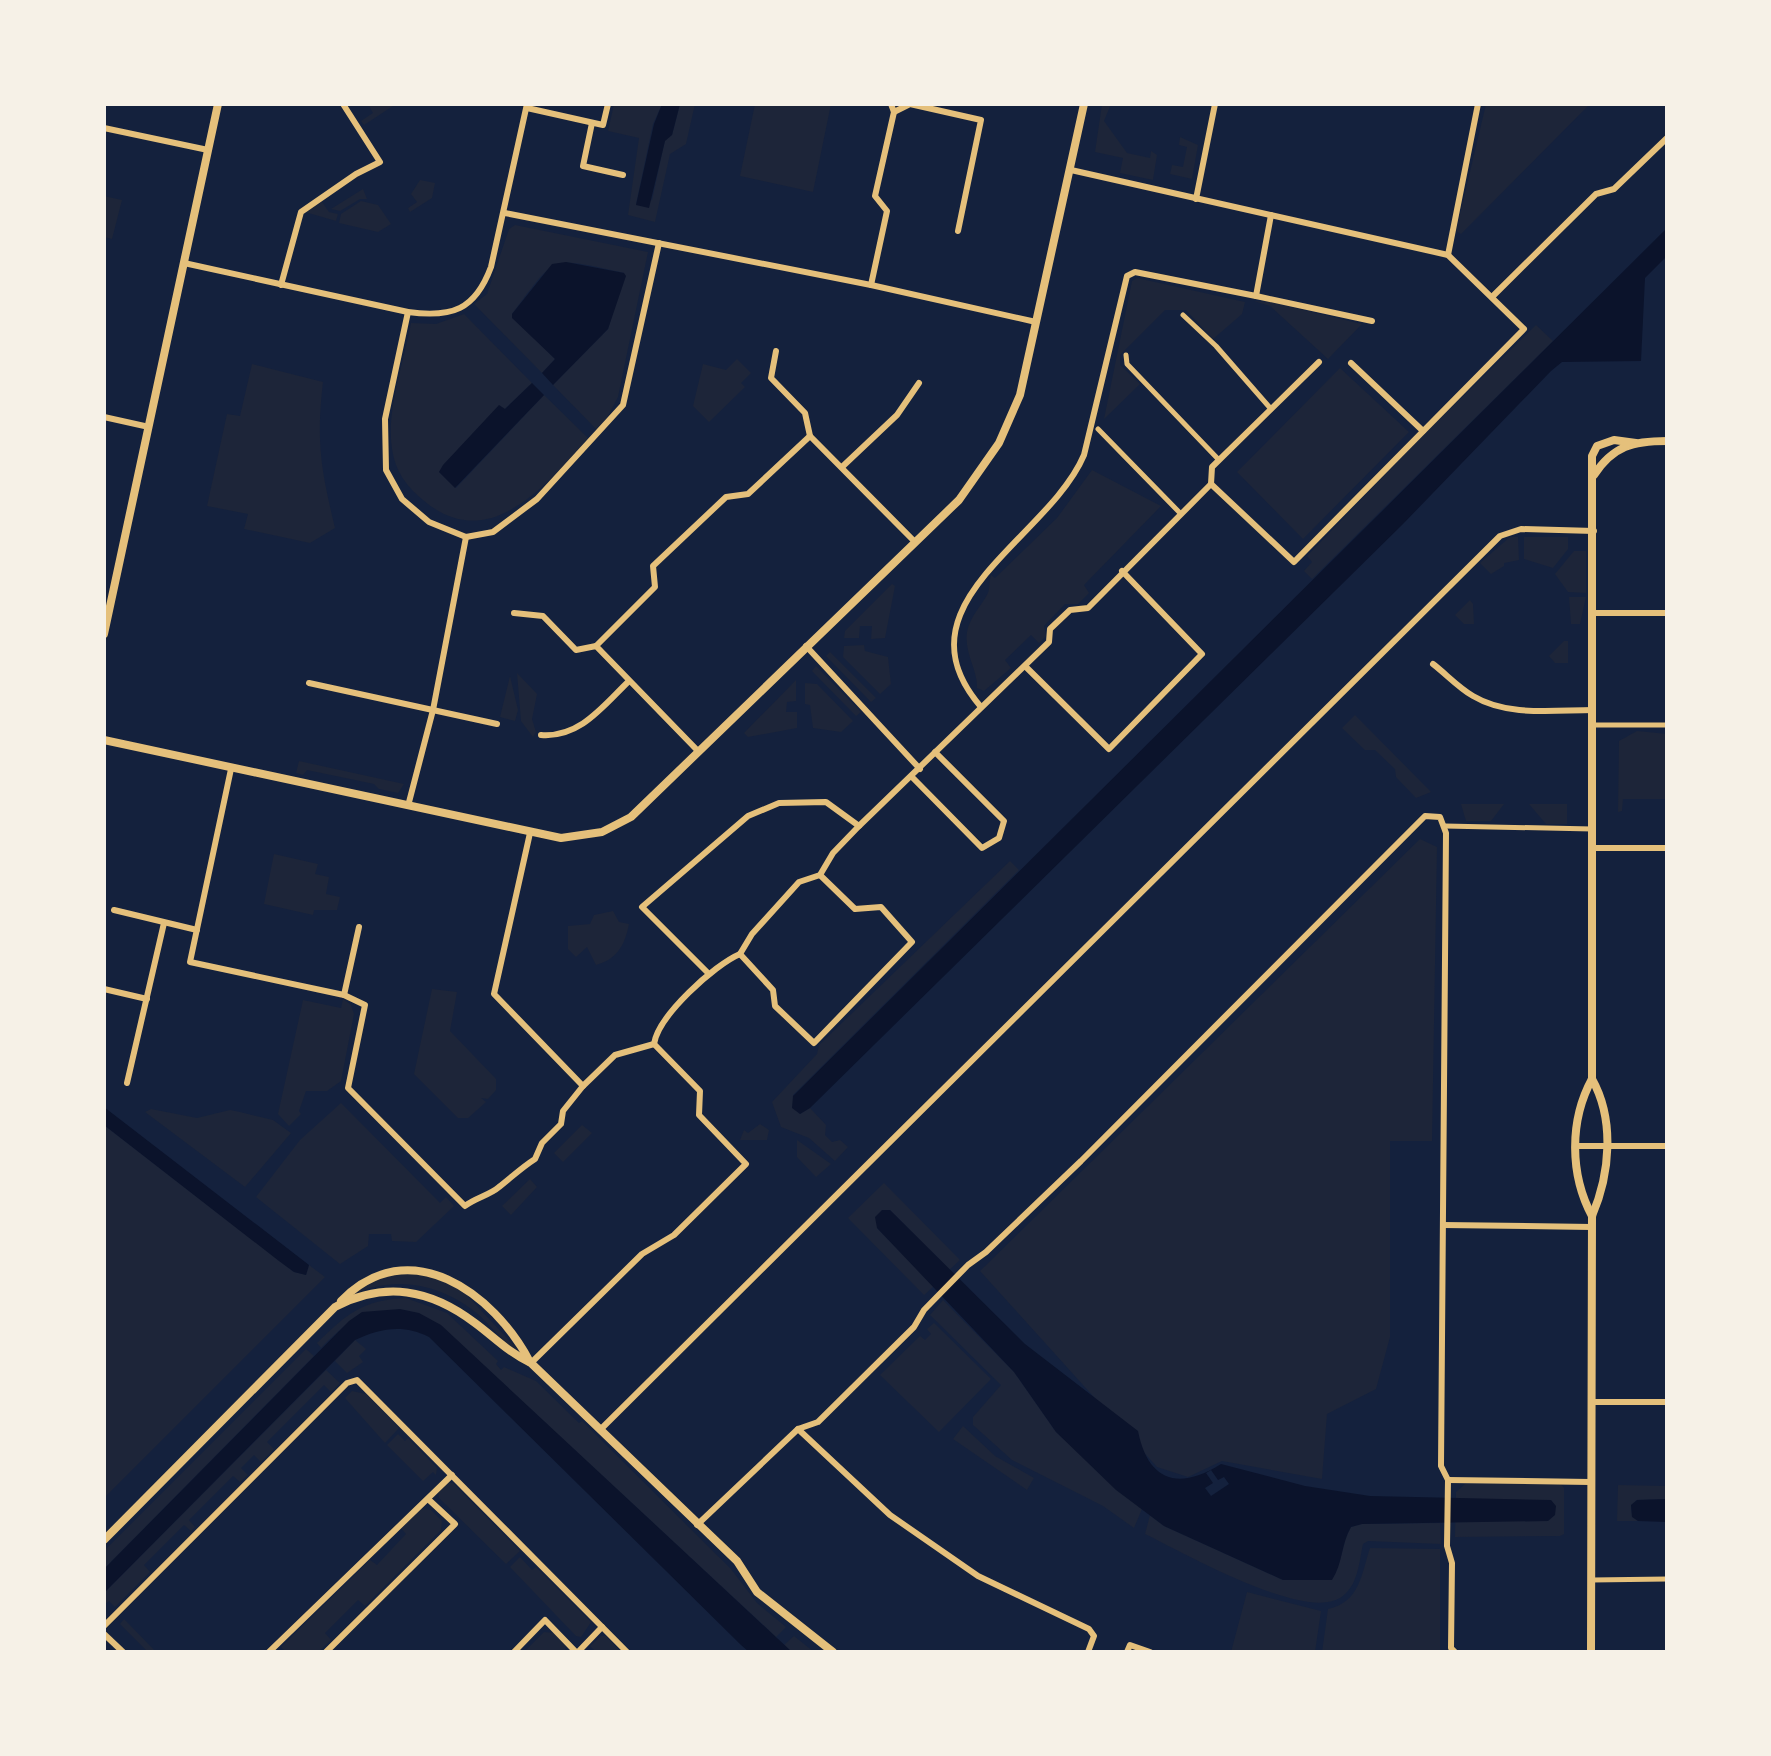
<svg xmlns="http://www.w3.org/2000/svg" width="1771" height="1756" font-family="Figtree,sans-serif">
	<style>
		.green { fill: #1d2539 }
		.water { fill: #0b132b }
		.pier { fill: #14213d }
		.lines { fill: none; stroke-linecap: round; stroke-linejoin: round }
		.pedestrian { stroke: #e5c07b; stroke-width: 5 }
		.minor { stroke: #e5c07b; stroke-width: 6 }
		.tertiary { stroke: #e5c07b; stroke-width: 8 }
	</style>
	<rect width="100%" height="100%" fill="#14213d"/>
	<g class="green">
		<path d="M368 104H396L364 125 361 121 373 113Z"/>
		<path d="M614 104H662L653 124 636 204 652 200 665 140 672 135 680 104H695L686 144 670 154 655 222 628 215 639 138 608 131Z"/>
		<path d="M755 104H831L813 192 740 176Z"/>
		<path d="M1102 104H1111L1104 121 1127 153 1150 158 1151 151 1157 155 1153 180 1120 173 1123 158 1095 152Z"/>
		<path d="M1486 104H1590L1461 234 1456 231Z"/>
		<path d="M1180 137 1198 145 1192 179 1170 174 1172 165 1183 167 1187 147 1179 145Z"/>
		<path d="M420 180 435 183 432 198 410 212 408 208 417 202 411 194Z"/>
		<path d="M363 189 367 199H360L340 211 331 209Z"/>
		<path d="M104 196 122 200 112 239 104 237Z"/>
		<path d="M361 201 378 205 391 224 378 232 339 223 341 214Z"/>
		<path d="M322 202 329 212 338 214 336 221 305 212Z"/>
		<path d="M515 225 648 252 618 397 607 418 596 429 553 385 608 329 624 273C549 257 558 253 512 314L555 359 542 373 474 304 487 294 509 229Z"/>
		<path d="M1137 278 1245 302 1242 314 1213 339 1186 310H1165L1120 355V365L1140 384 1104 419 1132 281Z"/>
		<path d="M1254 301 1270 302 1362 324 1328 359 1270 306Z"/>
		<path d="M464 314 532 383 439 472 456 488 544 395 588 438C547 485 488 556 423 500 407 487 395 471 392 449 386 410 404 362 411 323L436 324Z"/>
		<path d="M1536 325 1553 341 1312 579 1304 571 1312 562 1307 556 1422 436Z"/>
		<path d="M737 359 751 373 741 383 745 387 709 422 693 406 703 364 726 370Z"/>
		<path d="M252 364 323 382C316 443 321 469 335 528L310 543 244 529 248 514 207 506 227 414 240 416Z"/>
		<path d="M1340 368 1409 432 1303 539 1237 472Z"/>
		<path d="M1092 470 1161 506 1084 585 1089 593 1078 604H1065L1044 626 1046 636 1039 643 1031 635 1005 660 1011 668 984 691 977 688C978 671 964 653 967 632 970 616 981 607 988 593 990 588 989 581 991 575L995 578 1057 518Z"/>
		<path d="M1510 537H1518L1519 560 1504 563V566L1491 574 1480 563Z"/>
		<path d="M1524 537H1568V549L1553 568 1524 559Z"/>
		<path d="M1574 551H1586V593L1568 592 1555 574Z"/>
		<path d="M892 584 895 586 885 638 871 639 872 626H860L859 638H844L845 631Z"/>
		<path d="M1569 597H1586L1580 624H1571Z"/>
		<path d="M1470 600 1473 604 1474 624H1464L1455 615Z"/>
		<path d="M1564 641H1568V663H1555L1549 656Z"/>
		<path d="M864 645 865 651 888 657 891 684 880 694 843 657 844 646Z"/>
		<path d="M830 652 876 698 871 702 826 656Z"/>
		<path d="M816 666 861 712 856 716 812 671Z"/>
		<path d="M517 673 537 694 532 719 536 732 533 737 521 721Z"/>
		<path d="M510 676 518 710 515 721 500 717Z"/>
		<path d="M796 680V701L787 702 786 712H797V728L748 737 744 733Z"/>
		<path d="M805 683 817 684 853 721 841 732 813 728 810 705 805 704Z"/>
		<path d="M1355 715 1431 792 1416 798 1396 777 1395 769 1375 750H1365L1342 728Z"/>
		<path d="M1637 731 1667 734V799H1623L1622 811 1618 812 1619 741Z"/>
		<path d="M299 761 404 784 398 793 379 789 374 784 307 770 303 775 296 773Z"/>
		<path d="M1461 804H1504L1491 821H1466Z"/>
		<path d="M1529 804H1567V824H1546Z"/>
		<path d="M1420 839 1437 847 1432 1141H1390V1337L1376 1389 1327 1414 1322 1479 1222 1461 1188 1477 1157 1467 980 1271Z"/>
		<path d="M274 854 318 864 315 874 329 877 326 894 340 897 337 910H314L313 915 264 904Z"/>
		<path d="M1010 861 1019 870 793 1095 800 1114 810 1108 826 1125 825 1135 832 1142 840 1140 848 1147 835 1161 809 1138 781 1127 772 1102 817 1054 819 1045Z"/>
		<path d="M613 911 619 922 629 924C625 944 618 959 596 965L587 947 576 957 568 949V926L590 924 594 915Z"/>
		<path d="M432 989 457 992 450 1031 496 1079V1090L488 1099 481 1098 486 1102 468 1118H458L414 1074Z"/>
		<path d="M343 999 351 1005 354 1014 341 1081 327 1091H306L299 1111 301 1114 289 1126 278 1114 303 1000 341 1008Z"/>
		<path d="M341 1103 440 1203 446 1197 454 1206 416 1242 392 1241 391 1234H369L368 1246 340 1264 256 1197 300 1140Z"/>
		<path d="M151 1109 197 1118 230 1110 240 1112 273 1120 291 1133 245 1187 145 1112Z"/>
		<path d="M760 1124 769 1130 767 1140H740L744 1130 748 1133Z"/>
		<path d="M104 1125 294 1272 306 1275 309 1265 325 1277 104 1498Z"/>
		<path d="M582 1125 592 1133 563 1162 554 1153Z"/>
		<path d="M797 1140 831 1164 816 1177 797 1157Z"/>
		<path d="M530 1179 537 1187 511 1215 502 1206Z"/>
		<path d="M884 1183 960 1260 949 1270 890 1210 877 1228 934 1286 924 1295 848 1218Z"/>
		<path d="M404 1272 435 1277 463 1291 520 1352C504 1344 492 1327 479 1315 442 1284 395 1274 352 1295L370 1280Z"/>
		<path d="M406 1298 447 1313 498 1361 496 1364 501 1370 504 1367 536 1381 579 1423 582 1421 731 1569 757 1603 786 1627 776 1637 440 1325C376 1309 370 1298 321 1348L317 1343C347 1314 362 1300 406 1298Z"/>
		<path d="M943 1300 1014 1372 1056 1432 1142 1509 1134 1528 1103 1506 1012 1460 973 1425V1417L1001 1385 930 1315Z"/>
		<path d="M934 1323 991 1379 939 1432 880 1375 920 1336 925 1340 931 1334 927 1329Z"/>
		<path d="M355 1340 366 1349 359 1356 363 1362 347 1373 335 1361Z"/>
		<path d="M306 1349 314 1356 104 1569V1551Z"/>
		<path d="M326 1370 340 1383 331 1392 324 1385 267 1442 274 1449 261 1462 254 1455 241 1468 248 1475 240 1482 233 1476 189 1520 195 1527 191 1531 184 1525 144 1565 150 1572 115 1607 109 1601 104 1605V1593Z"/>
		<path d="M352 1391 366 1394 399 1428 385 1443 345 1398Z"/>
		<path d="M963 1426 995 1456 1034 1478 1027 1490 953 1439Z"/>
		<path d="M398 1434 405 1441 408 1438 437 1468 436 1475 433 1472 423 1481 387 1445Z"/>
		<path d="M447 1483H453L520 1551 506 1564 439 1498 438 1492Z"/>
		<path d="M1560 1483 1564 1488V1534L1560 1536 1455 1537 1456 1492 1465 1484Z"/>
		<path d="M1618 1485 1667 1486V1499L1637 1500 1631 1505 1632 1516 1638 1521H1617Z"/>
		<path d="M421 1509 431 1510 442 1521 441 1530 365 1606 358 1600 325 1633 331 1640 318 1652H286L281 1647 370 1560 377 1565 406 1534 401 1528Z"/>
		<path d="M1150 1515 1164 1526 1283 1580H1331C1343 1563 1341 1544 1351 1527L1362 1524 1440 1523 1441 1544 1368 1541 1363 1544C1359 1563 1358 1587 1340 1598 1303 1621 1182 1552 1145 1534Z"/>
		<path d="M1370 1548 1440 1549V1652H1322L1328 1609C1360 1602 1361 1575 1370 1548Z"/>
		<path d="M520 1557 532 1570 536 1567 591 1622 581 1637 576 1636 510 1567Z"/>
		<path d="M1247 1592 1321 1611 1315 1652H1231Z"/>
		<path d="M124 1619 156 1652H148L120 1624Z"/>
		<path d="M544 1632 554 1633 566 1645 565 1652H524Z"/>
		<path d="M601 1636H606L621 1652H596L590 1646Z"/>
		<path d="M794 1636 814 1652H792L784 1645Z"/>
	</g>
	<g class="water">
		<path d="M662 104H680L672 135 665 141 649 208 636 205 654 124Z"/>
		<path d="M1667 228V256L1645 278 1641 361 1562 362 1551 371 1403 524 810 1108 800 1114 792 1108 793 1096Z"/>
		<path d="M566 262 624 273 626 276 608 329 553 385 542 373 555 359 512 318V314L552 264Z"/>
		<path d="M532 383 544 395 455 488 439 472 443 465 499 405 505 409Z"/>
		<path d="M104 1107 309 1265 306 1275 294 1272 279 1261 104 1125Z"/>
		<path d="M882 1210H890L1025 1344 1138 1431C1148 1481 1178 1491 1221 1464L1305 1486 1370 1496 1551 1500 1556 1506 1555 1515 1548 1521 1362 1524 1351 1527C1341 1544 1343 1563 1332 1580H1283L1164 1526 1116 1490 1056 1432 1014 1372 877 1228 875 1217Z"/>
		<path d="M400 1309 419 1313 441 1325 792 1652H749L741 1645 429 1337C404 1324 380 1328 355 1340L104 1593V1569L349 1321 362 1312Z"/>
		<path d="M1667 1499V1522L1638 1521 1632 1517 1631 1505 1637 1500Z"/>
	</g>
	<path class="pier" d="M1211 1470 1218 1480 1224 1477 1229 1484 1211 1496 1205 1488 1213 1483 1206 1473Z"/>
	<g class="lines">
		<g class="pedestrian">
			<path d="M1183 315 1216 346 1271 409"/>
			<path d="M1126 355 1127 364 1219 460"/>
			<path d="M1098 429 1180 513"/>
			<path d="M1593 725H1667"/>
			<path d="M1445 826 1592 829"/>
			<path d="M1592 1580 1667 1579"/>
		</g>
		<g class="minor">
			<path d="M527 108 603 125 608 104"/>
			<path d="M894 112 910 104 981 120 958 231"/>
			<path d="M592 123 583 166 623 175"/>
			<path d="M104 128 208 150"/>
			<path d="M1196 199 1215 104"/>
			<path d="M505 213 871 285 1036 322"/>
			<path d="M1448 255 1478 104"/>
			<path d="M184 263 408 312C452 318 475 310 491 267L527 104"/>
			<path d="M281 285 301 212 356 174 380 162 343 104"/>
			<path d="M871 285 887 211 875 196 894 112 891 104"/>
			<path d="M1256 296 1372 321"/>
			<path d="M1493 296 1596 194 1614 189 1667 138"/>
			<path d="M408 312 385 419 386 470 402 499 429 522 466 537 493 532 537 499 623 405 659 243"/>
			<path d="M776 351 771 378 805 413 810 436 915 542"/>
			<path d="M1351 363 1423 431"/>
			<path d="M104 417 149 427"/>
			<path d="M842 467 897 415 919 383"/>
			<path d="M1211 484 1212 467 1319 362"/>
			<path d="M514 613 543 616 576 650 596 646 698 751"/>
			<path d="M1593 613H1667"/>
			<path d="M596 646 655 587 653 566 726 497 748 494 810 436"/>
			<path d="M806 646 920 769"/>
			<path d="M1433 664C1446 674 1459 688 1473 696 1508 717 1554 710 1593 710"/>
			<path d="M1025 666 1109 749 1202 654 1122 571"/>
			<path d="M309 683 497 724"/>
			<path d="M981 707C892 604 1048 540 1084 455L1127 276 1135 272 1256 296 1271 215"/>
			<path d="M541 735C580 738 603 706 629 681"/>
			<path d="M231 769 190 962 344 995 365 1005 348 1088 465 1206C475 1198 490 1195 499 1187 512 1177 521 1168 535 1159L542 1143 561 1124 563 1111 583 1086 615 1055 654 1044"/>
			<path d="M912 777 982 848 999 838 1004 821 935 752"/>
			<path d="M408 806 433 710 466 537"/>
			<path d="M530 833 494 994 583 1086"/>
			<path d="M1592 848H1667"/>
			<path d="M114 910 197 930"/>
			<path d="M740 954 752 934 799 882 820 875 833 853 859 826 1049 642 1050 629 1070 610 1088 608 1211 484 1294 562 1524 329 1448 255 1071 170"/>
			<path d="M740 954 773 990 775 1006 814 1043 912 942 881 907 855 909 820 875"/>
			<path d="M709 974 642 907 748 816 779 803 826 802 859 826"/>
			<path d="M104 989 147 999"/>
			<path d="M344 995 359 927"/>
			<path d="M654 1044C658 1016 714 965 740 954"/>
			<path d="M127 1083 164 923"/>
			<path d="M1577 1146H1667"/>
			<path d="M1443 1225 1592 1227"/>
			<path d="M531 1363 642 1254 674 1235 746 1164 699 1115 700 1091 654 1044"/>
			<path d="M1591 1402H1667"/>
			<path d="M798 1429 890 1515 978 1576 1089 1629 1094 1636 1088 1652"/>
			<path d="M600 1430 1500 536 1521 529 1594 531"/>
			<path d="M1448 1480 1590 1482"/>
			<path d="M697 1525 798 1429 818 1422 914 1327 924 1310 968 1265 986 1252 1081 1161 1425 816 1440 817 1446 833 1441 1466 1448 1480 1447 1546 1452 1563 1451 1648 1455 1652"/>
			<path d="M104 1626 347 1383 357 1380 627 1652"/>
			<path d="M104 1634 123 1652"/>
			<path d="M269 1652 452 1475"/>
			<path d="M326 1652 455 1524 428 1499"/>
			<path d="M514 1652 545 1620 576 1652"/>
			<path d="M578 1652 602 1627"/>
			<path d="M1127 1652 1130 1645 1150 1652"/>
		</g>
		<g class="tertiary">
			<path d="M1594 475C1613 446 1633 441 1667 441"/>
			<path d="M104 634 218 104"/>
			<path d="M104 740 561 838 602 832 631 817 959 500 999 443 1020 395 1084 104"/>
			<path d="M1592 1216C1570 1175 1569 1121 1592 1079V456L1597 446 1614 440 1636 443"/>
			<path d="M341 1301C409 1231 494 1293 530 1362"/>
			<path d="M104 1540 335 1307C385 1281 430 1289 475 1323 494 1337 509 1353 531 1363L737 1561 757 1592 833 1652"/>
			<path d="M1591 1652 1592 1216C1610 1174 1615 1120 1592 1079"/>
		</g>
	</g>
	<rect width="1771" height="1756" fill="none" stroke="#f6f1e7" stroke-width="212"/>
</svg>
